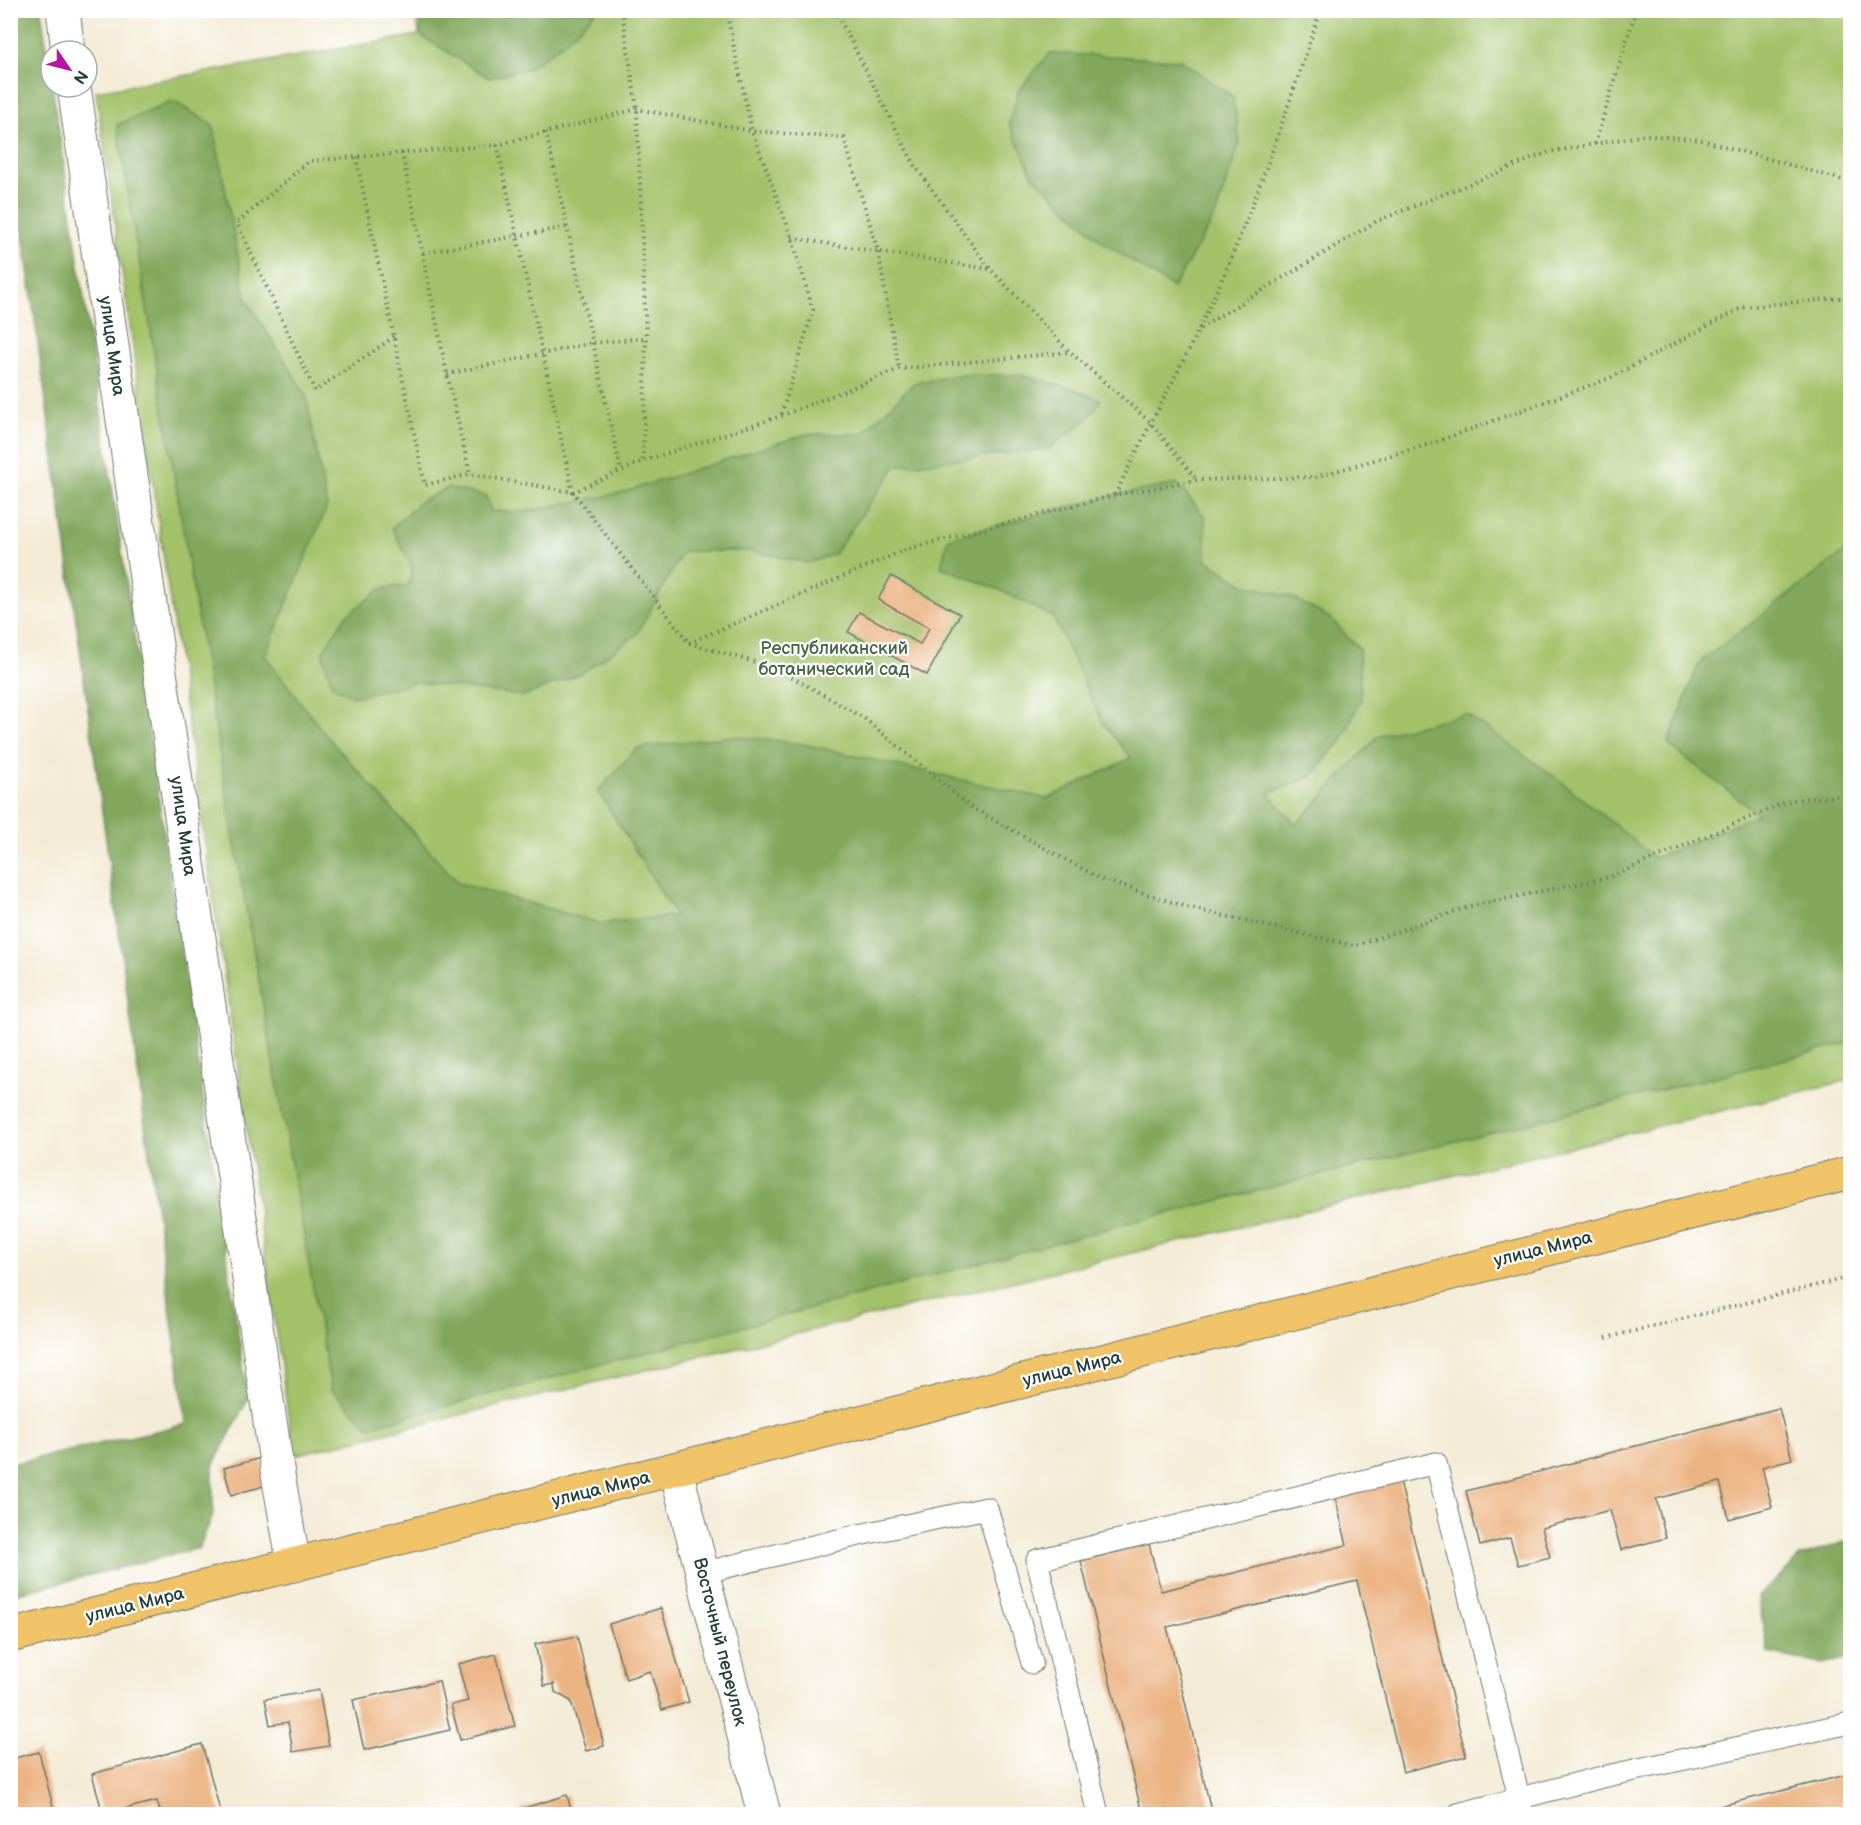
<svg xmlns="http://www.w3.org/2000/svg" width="1861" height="1825" font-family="'Balsamiq Sans',sans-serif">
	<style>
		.green { fill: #a3c168; stroke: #617f4e; stroke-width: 1.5 }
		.forest { fill: #82a75c; stroke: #507248; stroke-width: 1.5 }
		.building { fill: #ecb483 }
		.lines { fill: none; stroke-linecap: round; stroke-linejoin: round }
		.lane-casing { stroke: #6a7a6d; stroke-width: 23 }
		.street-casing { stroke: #6a7a6d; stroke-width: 35 }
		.primary-casing { stroke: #6a7a6d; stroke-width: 35 }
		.path { stroke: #6a7a6d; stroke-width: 4; stroke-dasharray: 1.5 4.5; stroke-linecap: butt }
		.lane { stroke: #fff; stroke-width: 21 }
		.street { stroke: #fff; stroke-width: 33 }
		.primary { stroke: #f1c369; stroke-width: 33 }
		.labels { text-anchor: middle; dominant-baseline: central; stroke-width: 4.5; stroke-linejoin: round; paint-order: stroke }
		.street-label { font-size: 18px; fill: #1f3d34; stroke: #fff }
		.park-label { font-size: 18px; fill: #476544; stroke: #fff }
	</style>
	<rect width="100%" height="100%" fill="#fff"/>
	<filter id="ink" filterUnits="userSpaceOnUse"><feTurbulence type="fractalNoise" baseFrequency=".0167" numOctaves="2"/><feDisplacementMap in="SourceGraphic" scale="12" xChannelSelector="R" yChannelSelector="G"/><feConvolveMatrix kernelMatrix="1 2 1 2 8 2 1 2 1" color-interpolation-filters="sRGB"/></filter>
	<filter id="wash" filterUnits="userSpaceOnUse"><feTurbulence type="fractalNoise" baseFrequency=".008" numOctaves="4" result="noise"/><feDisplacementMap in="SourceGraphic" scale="24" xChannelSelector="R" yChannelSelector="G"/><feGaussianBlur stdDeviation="1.35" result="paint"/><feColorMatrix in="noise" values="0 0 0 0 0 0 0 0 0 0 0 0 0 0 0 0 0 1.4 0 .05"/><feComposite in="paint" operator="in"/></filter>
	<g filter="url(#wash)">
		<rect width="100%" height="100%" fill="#f4ebd6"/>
		<path class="green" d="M415 10 1850 11V1080L294 1455 96 91 419 35Z"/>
		<g class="forest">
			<path d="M41 10 248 1399 213 1466V1515L199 1548 11 1595V1464L186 1424 11 146V11Z"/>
			<path d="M424 11V10L596 11 566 41 529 68 489 78 420 35Z"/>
			<path d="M1050 53 1180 60 1233 97 1240 142 1215 216 1173 288 1101 241 1033 176 1009 124 1018 91Z"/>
			<path d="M173 101 213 125 246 299 306 395 327 507 265 656 324 733 458 883 599 923 676 916 598 791 637 748 732 736 798 743 1047 799 1131 758 1103 723 1053 617 998 589 941 567 948 538 1115 495 1178 484 1205 517 1206 560 1243 584 1291 597 1330 618 1359 649 1361 699 1342 740 1310 778 1268 793 1296 825 1379 735 1466 714 1558 779 1655 858 1758 814 1668 744 1699 663 1850 548V1043L1128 1223 369 1427 331 1389 233 834 117 125Z"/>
			<path d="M960 375H1019L1070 388 1101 400 1087 420 1048 449 896 466 834 554 808 563 751 551H683L637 634 582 673 524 696 416 682 353 697 332 685 322 652 346 616 382 588 408 586 413 569 392 528 421 501 448 488 486 496 491 511 523 512 621 493 806 434H862L914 383Z"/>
			<path d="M1850 1540V1658L1821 1664 1768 1653 1758 1597 1800 1557Z"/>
		</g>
		<g id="blocks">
			<g class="building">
				<path d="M891 576 960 614 927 675 848 632 859 612 920 644 929 628 878 600Z"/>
				<path d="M1779 1408 1792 1459 1762 1467 1772 1507 1729 1519 1720 1482 1656 1499 1666 1538 1621 1550 1610 1510 1542 1528 1550 1557 1518 1565 1510 1538 1480 1546 1466 1491Z"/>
				<path d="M261 1458 268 1485 231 1495 224 1468Z"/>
				<path d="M1400 1481 1466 1756 1403 1772 1357 1581 1167 1627 1212 1814H1142L1081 1561 1149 1544 1161 1591 1347 1545 1335 1497Z"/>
				<path d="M661 1608 689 1702 662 1710 650 1671 626 1679 609 1624Z"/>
				<path d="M577 1636 604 1746 586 1751 571 1701 555 1692 554 1684 544 1686 535 1644Z"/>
				<path d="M496 1654 515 1726 460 1740 451 1705 468 1701 458 1664Z"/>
				<path d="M439 1681 450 1730 364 1750 353 1700Z"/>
				<path d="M319 1690 329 1746 293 1752 288 1722 270 1725 265 1699Z"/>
				<path d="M202 1744 221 1814H161L157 1801 103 1814 92 1774Z"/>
				<path d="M39 1752 54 1810 38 1814H10V1759Z"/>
				<path d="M1850 1774V1814H1687Z"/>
				<path d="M567 1795 572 1814H522L521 1809Z"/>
			</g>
		</g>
	</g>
	<g filter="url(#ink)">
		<use href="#blocks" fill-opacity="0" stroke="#6a7a6d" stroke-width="1.5"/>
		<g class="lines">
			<defs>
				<g id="lane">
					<path d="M702 1573 859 1535 987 1508 1032 1663"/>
					<path d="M1098 1814 1037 1560 1436 1463 1523 1814"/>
					<path d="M1458 1814 1598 1778 1850 1723"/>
				</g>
				<g id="street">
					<path d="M63 10 68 51"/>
					<path d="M74 87 277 1469 294 1565"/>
					<path d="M676 1470 764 1814"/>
				</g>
				<path id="primary" d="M10 1636 1850 1173"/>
			</defs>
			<use href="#lane" class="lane-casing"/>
			<use href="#street" class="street-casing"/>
			<use href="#primary" class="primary-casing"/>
			<g class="path">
				<path d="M622 10 637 109 646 338 643 461"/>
				<path d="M726 10 752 131 792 238 813 310 781 416"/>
				<path d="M835 10 915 166 990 269 1070 352 1150 422 1197 480"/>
				<path d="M546 132 621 471"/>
				<path d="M1595 144 1636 10"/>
				<path d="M497 145 573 492 689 643 778 669 864 718 972 808 1101 879 1190 908 1355 946 1471 906 1610 877 1791 800 1850 795"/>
				<path d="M402 153 447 374 470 474"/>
				<path d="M356 157 425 485 470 474 573 492 643 461 781 416 899 369 1070 352"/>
				<path d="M792 238 989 269"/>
				<path d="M423 253 567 227"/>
				<path d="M1200 328 1377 221 1549 152 1645 135 1702 140 1850 182"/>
				<path d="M394 337 315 391 237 223 309 161 497 145 637 109 752 131 844 138 878 251 899 369"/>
				<path d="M447 374 592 343 646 338"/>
				<path d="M1115 495C1142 439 1172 384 1199 329 1249 227 1284 117 1321 10"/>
				<path d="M689 643 907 549 1115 495 1197 480 1315 477 1433 443 1610 378 1743 307 1850 297"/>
				<path d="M1606 1338 1850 1277"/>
			</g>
			<use href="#lane" class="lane"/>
			<use href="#street" class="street"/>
			<use href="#primary" class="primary"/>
		</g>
	</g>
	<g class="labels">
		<g class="street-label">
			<text transform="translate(112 346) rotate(82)">улица Мира</text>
			<text transform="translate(183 826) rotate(82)">улица Мира</text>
			<text transform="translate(1543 1249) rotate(-14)">улица Мира</text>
			<text transform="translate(1072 1369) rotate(-14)">улица Мира</text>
			<text transform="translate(601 1489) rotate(-14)">улица Мира</text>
			<text transform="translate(135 1605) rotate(-14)">улица Мира</text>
			<text transform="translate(720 1642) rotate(76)">Восточный переулок</text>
		</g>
		<g class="park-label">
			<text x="834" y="648">Республиканский<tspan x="834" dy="21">ботанический сад</tspan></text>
		</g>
	</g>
	<rect width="1861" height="1825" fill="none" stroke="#fff" stroke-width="36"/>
	<g transform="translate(69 69) rotate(125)"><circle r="28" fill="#ffffff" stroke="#a5b1ae" stroke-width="1.5"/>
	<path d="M0-4.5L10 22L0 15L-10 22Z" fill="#b5179e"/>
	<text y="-9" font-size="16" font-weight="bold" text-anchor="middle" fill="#1f3d34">N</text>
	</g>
</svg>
